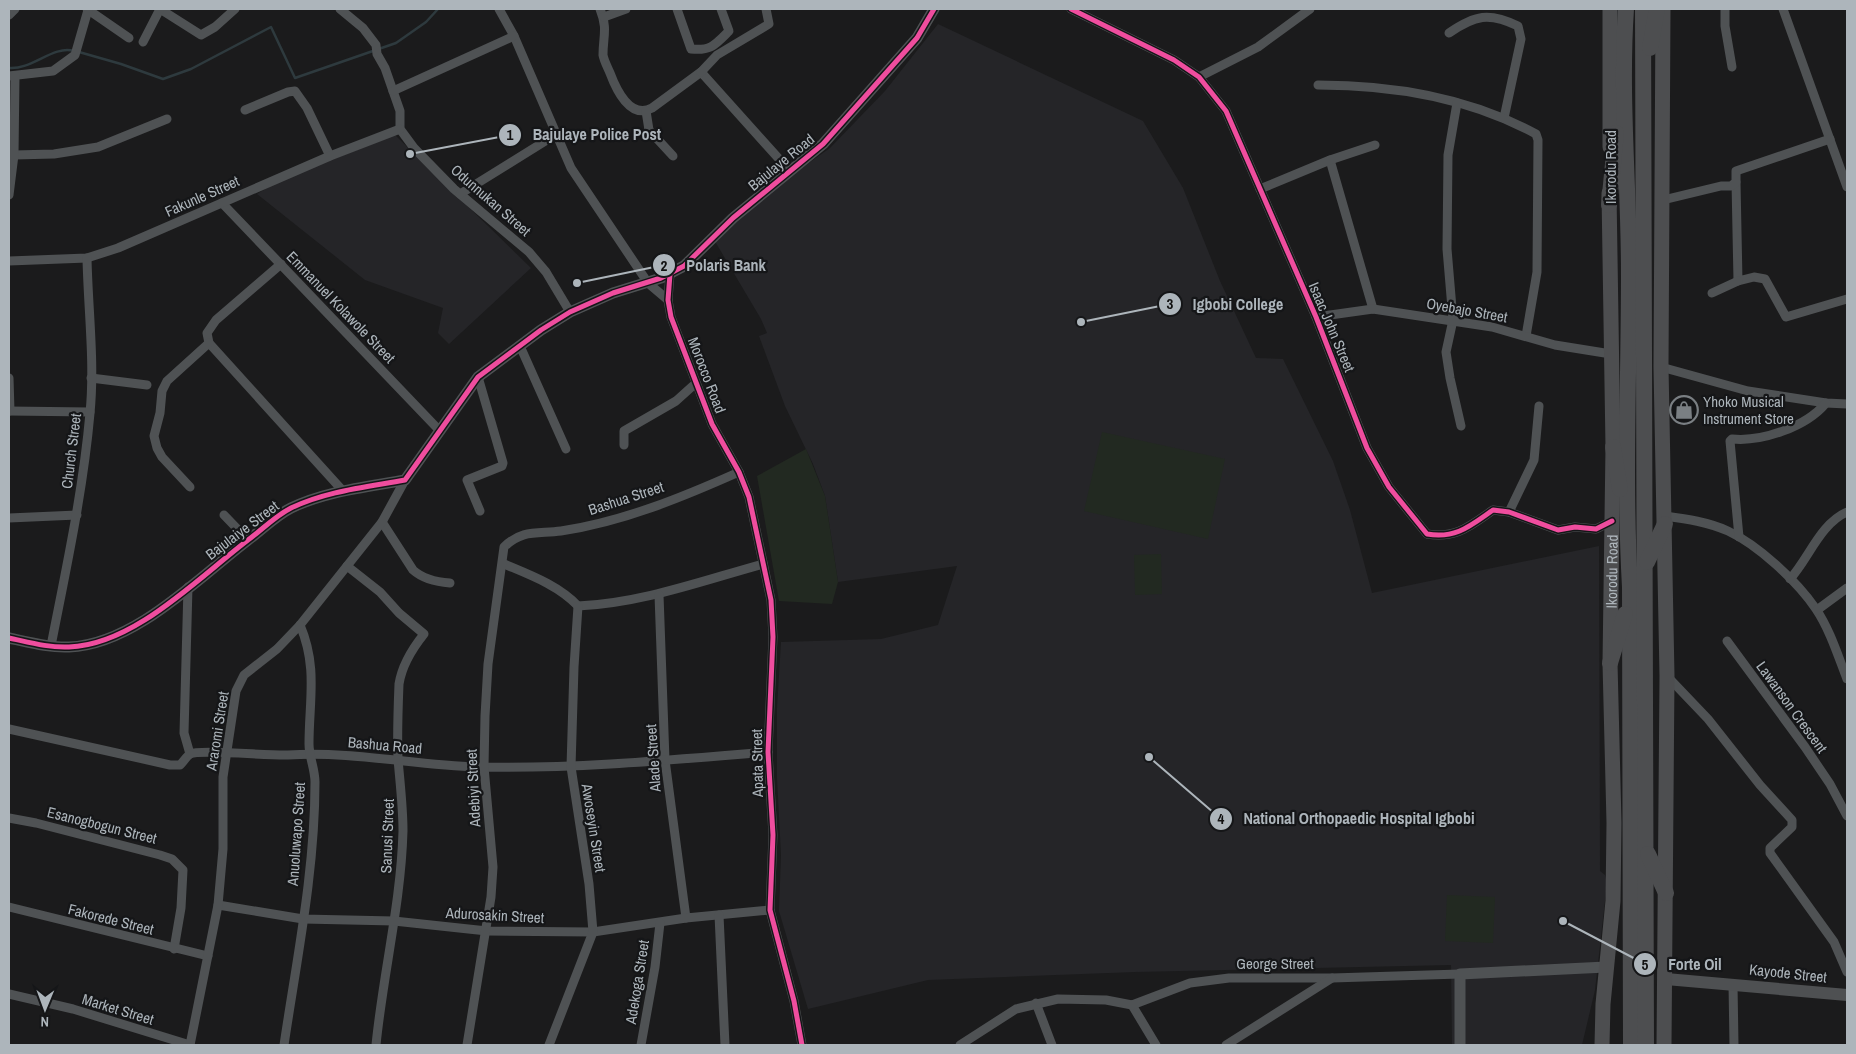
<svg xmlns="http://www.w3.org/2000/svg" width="1856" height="1054" font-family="'Archivo Narrow',sans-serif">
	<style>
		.built { fill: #252528 }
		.green { fill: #222921 }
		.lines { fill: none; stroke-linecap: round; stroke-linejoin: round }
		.stream { stroke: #2e3a3e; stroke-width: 2.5 }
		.minor { stroke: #4f5254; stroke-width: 9 }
		.tertiary { stroke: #4f5254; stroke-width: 11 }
		.secondary { stroke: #4e5052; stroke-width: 12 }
		.primary { stroke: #4d4e50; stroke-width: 15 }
		.motorway { stroke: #4d4e50; stroke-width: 16 }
		.cycleway-casing { stroke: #151618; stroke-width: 8 }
		.cycleway { stroke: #ef4d9e; stroke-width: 5 }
		.labels { text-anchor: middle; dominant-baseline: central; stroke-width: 4.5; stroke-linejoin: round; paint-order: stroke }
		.street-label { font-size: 15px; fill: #adb5bb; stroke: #151618 }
		.poi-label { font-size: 15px; fill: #adb5bb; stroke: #151618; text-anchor: start }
		.leader { fill: none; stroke: #adb5bb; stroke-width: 2 }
		.callout-dot { fill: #adb5bb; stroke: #151618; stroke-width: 2 }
		.mark-label { font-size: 15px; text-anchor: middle; font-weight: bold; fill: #111 }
		.callout-label { font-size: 16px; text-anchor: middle; font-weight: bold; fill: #adb5bb; stroke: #151618; stroke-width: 4.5; stroke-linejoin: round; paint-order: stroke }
	</style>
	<rect width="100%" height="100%" fill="#1b1b1c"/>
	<g class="built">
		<path d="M938 24 1143 121 1183 188 1220 281 1256 358 1283 359 1333 461 1350 510 1372 593 1599 546 1600 871 1605 875 1607 883 1595 990 1582 1045H1452L1451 965 1135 972 928 980 808 1009 779 911 781 855 777 778V708L781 642 881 639 938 625 957 566 838 582 825 496 813 464 785 406 759 336 767 333 761 319 713 238 772 189 830 148 885 91Z"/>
		<path d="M395 135 531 268 449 344 438 333 443 308 365 280 257 194 278 181Z"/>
	</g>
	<g class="green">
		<path d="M1102 432 1225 459 1208 539 1084 511Z"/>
		<path d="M806 449 825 496 838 582 832 604 779 601 757 476Z"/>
		<path d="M1161 554 1162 594 1135 595 1134 555Z"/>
		<path d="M1447 895 1495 897 1493 943 1445 941Z"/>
	</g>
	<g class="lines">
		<g class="stream">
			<path d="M79 52 121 64 163 79 191 69 271 27 295 78 396 43 426 22 438 9"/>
			<path d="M9 68C32 70 53 45 74 51"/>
		</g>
		<g class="minor">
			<path d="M87 9 129 38"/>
			<path d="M160 9 201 35 215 27 235 9"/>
			<path d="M340 9 363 28 376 45 377 54 385 68 400 111V129L414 148 454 189 529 252 546 272 570 312"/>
			<path d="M499 9 514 36 571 168 648 283 668 300"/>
			<path d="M600 9C608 29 603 36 603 55 604 61 608 68 610 73 616 89 630 120 652 108L701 72 789 170"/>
			<path d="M677 9 691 49C711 51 715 45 729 31L721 9"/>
			<path d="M1071 9 1174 60 1199 77 1226 111 1316 317 1367 448 1389 487 1427 534C1456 539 1470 526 1493 510L1509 512 1558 530 1575 527 1596 529 1612 521"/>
			<path d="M1725 9V26L1732 67"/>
			<path d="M1783 9 1847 187"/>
			<path d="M9 15 15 9"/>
			<path d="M604 17 626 9"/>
			<path d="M1449 33C1475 15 1489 12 1518 26L1521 39 1504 118"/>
			<path d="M143 42 160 9"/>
			<path d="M701 72 717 55 769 24 766 9"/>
			<path d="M9 76 53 71 75 55 88 10"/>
			<path d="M1199 77 1258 47 1310 9"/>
			<path d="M1318 85C1392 85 1470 98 1536 134L1538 140 1537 272 1526 336"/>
			<path d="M393 91 514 36"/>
			<path d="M1457 103 1448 155 1447 249 1453 320 1446 352 1450 378 1461 426"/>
			<path d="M245 110 288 92 295 91 307 108 330 156"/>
			<path d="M646 111 649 130 673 156"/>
			<path d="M14 155 54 154 98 147 167 119"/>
			<path d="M1330 160 1373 309"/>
			<path d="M1736 182 1738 281 1754 277 1765 279 1786 317 1847 299"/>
			<path d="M1260 189 1330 160 1375 145"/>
			<path d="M460 194 555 135"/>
			<path d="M9 195 14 155 15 76"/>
			<path d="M1663 200 1721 186H1731L1736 182V171L1830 139"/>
			<path d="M222 203 439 430"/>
			<path d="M9 261 87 258 118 248 330 156 400 129"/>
			<path d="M281 264 216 320 207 333 209 343 343 491"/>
			<path d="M670 274 668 300 671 317 712 424 739 472 749 497 771 600 773 637 768 752 773 835 770 910 794 1001 802 1045"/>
			<path d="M1712 293 1738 281"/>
			<path d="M1316 317 1373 309 1492 327 1555 345 1611 354"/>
			<path d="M520 346 566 449"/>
			<path d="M1661 367 1748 391 1826 403 1847 404"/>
			<path d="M478 377 503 463 502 466 467 480 480 511"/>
			<path d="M9 378 10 411"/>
			<path d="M91 378 147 385"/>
			<path d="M9 411 90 412"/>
			<path d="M624 445V431L676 401 696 383"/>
			<path d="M190 487 162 457 157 448 154 436 160 413 162 391 167 381 209 343"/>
			<path d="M1509 512 1534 460 1539 406"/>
			<path d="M224 515 248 540"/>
			<path d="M1665 516C1687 519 1708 522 1728 531 1758 545 1797 581 1816 609 1830 630 1838 656 1847 679"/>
			<path d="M9 518 77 515"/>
			<path d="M382 522 413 570C423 579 436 582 450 583"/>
			<path d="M1739 537 1730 441 1732 439C1762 442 1806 427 1826 403"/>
			<path d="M504 564C530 575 558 585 578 606 642 603 701 581 763 564"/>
			<path d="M347 566 380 592 399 613 424 634C412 649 402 665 399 684 398 709 397 734 398 759 400 783 403 807 403 831 401 903 383 974 376 1045"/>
			<path d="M1790 579C1809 558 1820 524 1847 512"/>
			<path d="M188 587 184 733 190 754"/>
			<path d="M659 595 665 760 686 918"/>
			<path d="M1817 610 1847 588"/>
			<path d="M1727 641 1805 747 1830 784 1847 816"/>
			<path d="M51 646C66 569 83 492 90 413 95 362 88 309 87 258"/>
			<path d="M1667 676 1708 719 1760 785 1792 820V827L1770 848V853L1834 942 1847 972"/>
			<path d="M9 729 170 765H180C183 762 187 756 190 754 200 749 270 756 288 755 354 751 413 765 477 767 574 769 671 760 768 752"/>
			<path d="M9 818 36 823 160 855 172 859 183 870 181 908 174 949"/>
			<path d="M218 905 303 919 394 921 487 931 593 932 686 918 770 910"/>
			<path d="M9 907 208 956"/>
			<path d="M719 915 725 1045"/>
			<path d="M1733 984 1734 1045"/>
			<path d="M9 994 73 1009 190 1045"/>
			<path d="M1036 1003 1052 1045"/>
			<path d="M1132 1005 1156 1045"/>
			<path d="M190 1045 218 905 223 849V777L236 691 244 675 277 649 300 625 382 522 405 480"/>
			<path d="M284 1045C297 958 315 870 315 782 315 769 309 757 309 744 309 701 318 667 300 625"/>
			<path d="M467 1045 491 897 493 867 484 767 485 716 488 664 504 547C522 529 538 534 561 531 622 522 683 497 739 472"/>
			<path d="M549 1045 593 932 589 884 571 767 574 667 578 606"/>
			<path d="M641 1045 655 967 660 923"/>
			<path d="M960 1045 1016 1009 1058 999 1106 1000 1132 1005 1190 983 1229 978H1332L1460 974"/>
			<path d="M1226 1045 1332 978"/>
		</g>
		<g class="tertiary">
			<path d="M9 638C28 642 49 648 69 647 134 645 198 578 248 540 262 530 275 516 291 508 326 491 367 487 405 480L478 377 541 330 570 312 613 293 661 278 684 266 733 218 823 144 917 38 934 9"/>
			<path d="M1460 1045V974L1606 967"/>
		</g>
		<path class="secondary" d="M1666 979 1847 995"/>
		<g class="primary">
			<path d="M1663 9 1661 367 1667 676 1664 1045"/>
			<path d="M1610 147V9"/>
			<path id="s1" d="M1602 1045 1603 1004 1613 901 1614 823 1610 663 1613 447 1609 193"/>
		</g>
		<g class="motorway">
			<path d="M1626 9C1620 97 1629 185 1629 273 1629 378 1624 483 1630 587L1631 1045"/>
			<path d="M1643 9 1646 1045"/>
			<path d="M1650 48 1657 9"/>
			<path d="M1609 205 1616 133"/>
			<path d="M1613 447 1620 489"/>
			<path d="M1647 562 1665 524"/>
			<path d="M1610 663 1625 614"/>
			<path d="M1648 854 1666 893"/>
		</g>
		<defs>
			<g id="cycleway">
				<path d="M1071 9 1174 60 1199 77 1226 111 1316 317 1367 448 1389 487 1427 534C1456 539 1470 526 1493 510L1509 512 1558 530 1575 527 1596 529 1612 521"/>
				<path d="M670 274 668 300 671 317 712 424 739 472 749 497 771 600 773 637 768 752 773 835 770 910 794 1001 802 1045"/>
				<path d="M9 638C28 642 49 648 69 647 134 645 198 578 248 540 262 530 275 516 291 508 326 491 367 487 405 480L478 377 541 330 570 312 613 293 661 278 684 266 733 218 823 144 917 38 934 9"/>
			</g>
		</defs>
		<use href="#cycleway" class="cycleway-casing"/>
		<use href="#cycleway" class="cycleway"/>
	</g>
	<defs>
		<symbol id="shop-ring" viewBox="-11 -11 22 22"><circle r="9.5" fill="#151618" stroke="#7a7f83" stroke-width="1.5"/><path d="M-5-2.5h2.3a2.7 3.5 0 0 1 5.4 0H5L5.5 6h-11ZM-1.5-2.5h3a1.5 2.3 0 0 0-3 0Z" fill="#7a7f83"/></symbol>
	</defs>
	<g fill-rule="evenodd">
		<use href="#shop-ring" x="1668" y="394" width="32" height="32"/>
	</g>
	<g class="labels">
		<g class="street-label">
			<text transform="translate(781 162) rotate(-39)">Bajulaye Road</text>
			<text transform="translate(1610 167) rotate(-90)">Ikorodu Road</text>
			<text transform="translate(202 196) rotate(-24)">Fakunle Street</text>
			<text transform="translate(491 200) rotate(41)">Odunnukan Street</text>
			<text transform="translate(341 307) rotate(46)">Emmanuel Kolawole Street</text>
			<text transform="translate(1467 310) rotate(10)">Oyebajo Street</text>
			<text transform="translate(1332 327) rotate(67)">Isaac John Street</text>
			<text transform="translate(707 375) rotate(69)">Morocco Road</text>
			<text transform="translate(71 451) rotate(-83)">Church Street</text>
			<text transform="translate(626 498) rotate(-18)">Bashua Street</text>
			<text transform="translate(242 530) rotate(-37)">Bajulaiye Street</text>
			<text stroke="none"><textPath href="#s1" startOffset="474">Ikorodu Road</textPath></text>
			<text transform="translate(1792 707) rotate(54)">Lawanson Crescent</text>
			<text transform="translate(217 731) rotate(-81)">Araromi Street</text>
			<text transform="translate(385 745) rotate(5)">Bashua Road</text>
			<text transform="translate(653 758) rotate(-94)">Alade Street</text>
			<text transform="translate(757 763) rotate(-91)">Apata Street</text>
			<text transform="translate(473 788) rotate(-93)">Adebiyi Street</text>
			<text transform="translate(102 825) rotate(14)">Esanogbogun Street</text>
			<text transform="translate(594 828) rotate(81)">Awoseyin Street</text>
			<text transform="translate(296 834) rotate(-86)">Anuoluwapo Street</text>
			<text transform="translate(387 836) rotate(-88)">Sanusi Street</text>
			<text transform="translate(495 915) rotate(3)">Adurosakin Street</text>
			<text transform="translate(111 919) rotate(14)">Fakorede Street</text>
			<text x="1275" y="963">George Street</text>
			<text transform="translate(1788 973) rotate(6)">Kayode Street</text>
			<text transform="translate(637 982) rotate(-81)">Adekoga Street</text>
			<text transform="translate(118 1009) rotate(17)">Market Street</text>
		</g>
		<g class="poi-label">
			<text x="1703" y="401">Yhoko Musical<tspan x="1703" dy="17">Instrument Store</tspan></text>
		</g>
	</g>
	<path class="leader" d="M410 154L510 135M577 283L664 265M1081 322L1170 304M1149 757L1221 819M1563 921L1645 964"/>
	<g class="callout-dot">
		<circle cx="410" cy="154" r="5"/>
		<circle cx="577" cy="283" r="5"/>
		<circle cx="1081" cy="322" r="5"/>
		<circle cx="1149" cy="757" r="5"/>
		<circle cx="1563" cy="921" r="5"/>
		<circle cx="510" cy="135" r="12"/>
		<circle cx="664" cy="265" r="12"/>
		<circle cx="1170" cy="304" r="12"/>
		<circle cx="1221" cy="819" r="12"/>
		<circle cx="1645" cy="964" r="12"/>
	</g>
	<g class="mark-label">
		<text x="510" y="140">1</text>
		<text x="664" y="271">2</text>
		<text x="1170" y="309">3</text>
		<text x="1221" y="824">4</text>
		<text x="1645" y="970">5</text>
	</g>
	<g class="callout-label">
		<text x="597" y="140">Bajulaye Police Post</text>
		<text x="726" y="271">Polaris Bank</text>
		<text x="1238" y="310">Igbobi College</text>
		<text x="1359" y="824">National Orthopaedic Hospital Igbobi</text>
		<text x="1695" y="970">Forte Oil</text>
	</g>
	<rect width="1856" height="1054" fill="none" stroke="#adb5bb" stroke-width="20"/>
	<g transform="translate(45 1009) rotate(181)" stroke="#151618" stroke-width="4" paint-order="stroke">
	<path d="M0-4L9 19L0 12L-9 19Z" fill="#adb5bb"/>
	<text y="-8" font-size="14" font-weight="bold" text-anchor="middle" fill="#adb5bb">N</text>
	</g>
</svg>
